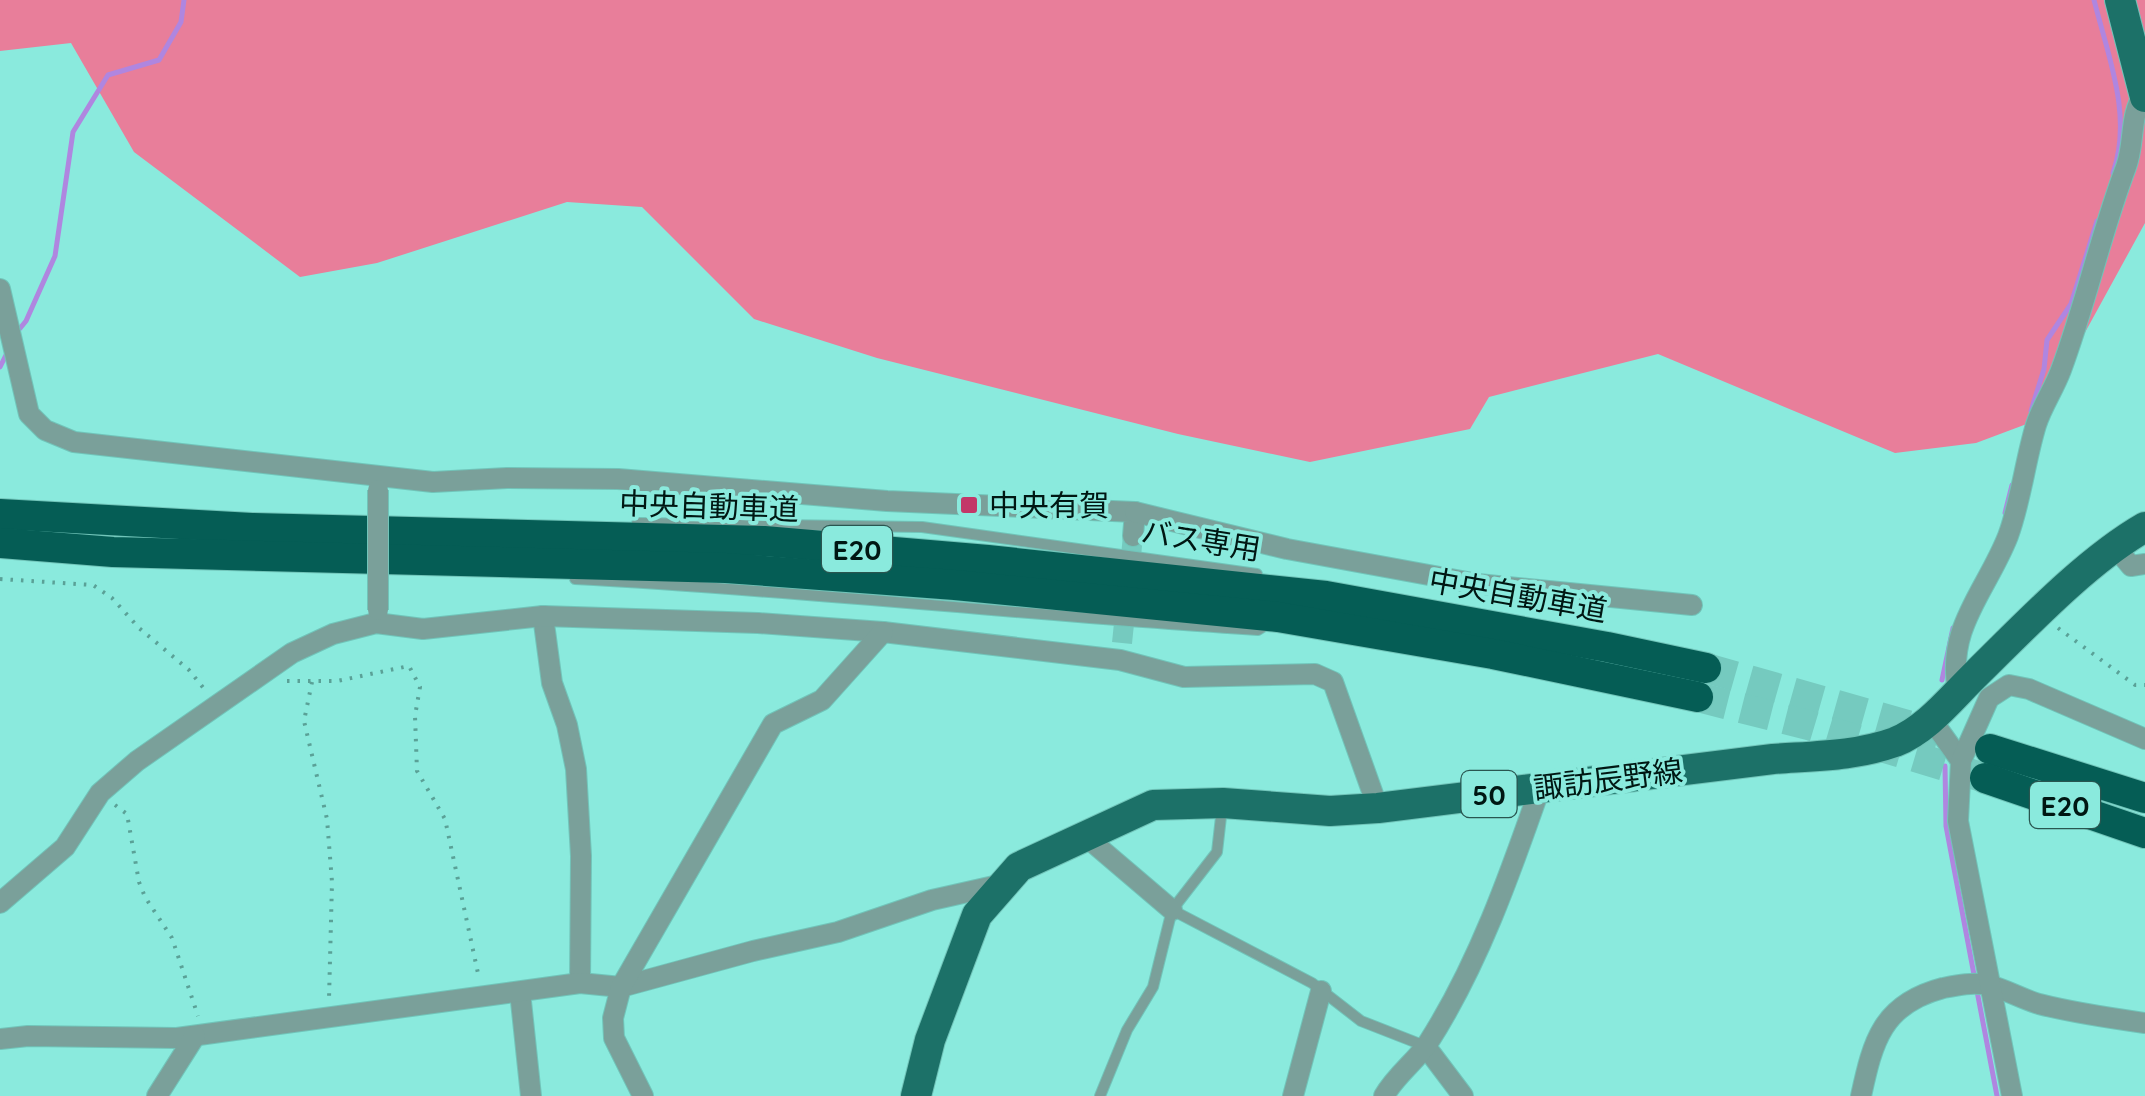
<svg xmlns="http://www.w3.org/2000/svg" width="2145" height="1096" font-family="Quicksand,'Noto Sans JP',sans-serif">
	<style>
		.forest { fill: #e87e9a }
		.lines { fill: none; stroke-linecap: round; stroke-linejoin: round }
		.stream { stroke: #af86e0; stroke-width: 5 }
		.minor-tunnel { stroke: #75cabf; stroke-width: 20; stroke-dasharray: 20 10; stroke-linecap: butt }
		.motorway-tunnel { stroke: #75cabf; stroke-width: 30; stroke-dasharray: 30 15; stroke-linecap: butt }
		.service-casing { stroke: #71c4b9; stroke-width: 12 }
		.minor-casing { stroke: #71c4b9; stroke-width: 22 }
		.primary-casing { stroke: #71c4b9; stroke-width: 32 }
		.motorway-casing { stroke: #71c4b9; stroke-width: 32 }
		.path { stroke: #5aa197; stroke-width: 4; stroke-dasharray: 2.5 8; stroke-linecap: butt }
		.service { stroke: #7aa09a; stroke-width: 10 }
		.minor { stroke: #7aa09a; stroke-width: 20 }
		.primary { stroke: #1c7168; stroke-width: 30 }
		.motorway { stroke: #055d55; stroke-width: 30 }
		.minor-bridge-casing { stroke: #71c4b9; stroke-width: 22; stroke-linecap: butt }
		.minor-bridge { stroke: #7aa09a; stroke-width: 20 }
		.poi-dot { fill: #c33768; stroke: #8aeadd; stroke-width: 4 }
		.labels { text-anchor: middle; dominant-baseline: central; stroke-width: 8; stroke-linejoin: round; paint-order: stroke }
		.shield { fill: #8aeadd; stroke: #295650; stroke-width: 2.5 }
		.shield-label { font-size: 28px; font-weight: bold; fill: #001713 }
		.poi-label { font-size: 30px; fill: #001713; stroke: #8aeadd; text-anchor: start }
		.street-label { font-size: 30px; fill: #001713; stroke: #8aeadd }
	</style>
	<rect width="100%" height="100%" fill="#8aeadd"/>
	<path class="forest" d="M0 0H2145V223L2037 420 1976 443 1895 453 1658 354 1489 397 1470 429 1310 462 1178 434 877 358 754 319 642 207 567 202 377 263 300 277 134 152 71 43 0 51Z"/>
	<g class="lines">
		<g class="stream">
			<path d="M2094 0C2108 56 2133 116 2113 173"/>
			<path d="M17 332 26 321 55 256 73 132 108 75 159 60 181 22 184 0"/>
			<path d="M0 367 8 351"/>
			<path d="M2031 411 2044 369 2047 340 2071 304 2097 221"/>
			<path d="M2005 513 2012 485"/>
			<path d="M1942 680 1953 628"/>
			<path d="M1945 766 1946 826 1975 980"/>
			<path d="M1977 991 1997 1096"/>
		</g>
		<path class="minor-tunnel" d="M1122 643 1133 536"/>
		<g class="motorway-tunnel">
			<path d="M1706 668 1939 734"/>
			<path d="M1698 697 1808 725 1985 778"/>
		</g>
		<defs>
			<g id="service">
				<path d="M637 523 922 527 1257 574"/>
				<path d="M575 579C803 591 1030 616 1258 630L1269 623"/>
				<path d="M1172 910 1312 983 1361 1021 1425 1046"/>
				<path d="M1100 1096 1127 1030 1153 987 1172 910 1217 852 1222 808"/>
			</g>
			<g id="minor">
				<path d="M0 289 29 414 45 430 74 442 433 482 507 478 618 479 887 501 1135 512 1133 536"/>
				<path d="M1135 512 1287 549 1478 584 1692 605"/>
				<path d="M2115 547 2131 566 2145 564"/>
				<path d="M543 616 552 683 567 725 576 769 581 856 580 983"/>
				<path d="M1958 691C1946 627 1986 592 2008 536 2021 501 2025 461 2036 425 2042 406 2054 389 2061 370 2086 303 2101 233 2126 167 2135 143 2129 116 2144 94"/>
				<path d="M1931 719 1961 761"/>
				<path d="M1084 835 1172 910"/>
				<path d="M0 903 65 847 100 793 137 761 292 653 333 634 376 623 423 629 543 616 758 623 883 632 1120 660 1184 677 1315 674 1333 682 1378 808"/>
				<path d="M520 992 531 1096"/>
				<path d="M0 1039 28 1036 177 1038 580 983 621 987 753 951 838 932 932 900 1003 884"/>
				<path d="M1426 1047 1463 1096"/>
				<path d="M157 1096 195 1036"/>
				<path d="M643 1096 614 1038 613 1018 621 987 773 724 822 700 883 632"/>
				<path d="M1293 1096 1321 991"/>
				<path d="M1384 1096C1396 1075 1416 1061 1428 1043 1478 965 1510 874 1540 788"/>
				<path d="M1861 1096C1873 1041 1882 1004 1943 988 1958 985 1972 982 1988 985 2005 989 2022 999 2039 1004 2074 1013 2109 1018 2145 1023"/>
				<path d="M2012 1096 1958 821 1961 761 1989 698 2009 685 2029 689 2145 739"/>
			</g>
			<g id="primary">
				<path d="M2120 0 2145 97"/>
				<path d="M916 1096 930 1040 977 915 1019 867 1153 805 1223 803 1330 811 1378 808 1773 759C1813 756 1857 756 1895 742 1928 729 1952 697 1977 673 2026 625 2086 561 2145 527"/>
			</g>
			<g id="motorway">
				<path d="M0 514 252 528 764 541 988 560 1326 596 1607 647 1706 668"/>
				<path d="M0 543 113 552 726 568 955 585 1278 617 1493 654 1698 697"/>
				<path d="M1990 749 2145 798"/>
				<path d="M1985 778 2145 833"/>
			</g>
		</defs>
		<use href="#service" class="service-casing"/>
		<use href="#minor" class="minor-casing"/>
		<use href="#primary" class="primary-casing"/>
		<use href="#motorway" class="motorway-casing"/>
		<g class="path">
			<path d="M0 579 93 585 112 598 139 628 189 670 205 690"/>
			<path d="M2058 628 2135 685H2145"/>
			<path d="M287 681H337L409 666 420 687 415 716 417 771 445 819 479 978"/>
			<path d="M312 682 304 721 327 819 332 882 329 999"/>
			<path d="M115 805 127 814 139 882 145 897 172 938 198 1016"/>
		</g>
		<use href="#service" class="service"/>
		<use href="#minor" class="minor"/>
		<use href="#primary" class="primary"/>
		<use href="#motorway" class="motorway"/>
		<defs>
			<path id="minor-bridge" d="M378 490V610"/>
		</defs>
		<use href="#minor-bridge" class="minor-bridge-casing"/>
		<use href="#minor-bridge" class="minor-bridge"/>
	</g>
	<rect class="poi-dot" x="959" y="495" width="20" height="20" rx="5"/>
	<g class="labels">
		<g class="shield">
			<rect x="822" y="526" width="70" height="46" rx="8"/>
			<rect x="1461.5" y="771" width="55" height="46" rx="8"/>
			<rect x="2030" y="782" width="70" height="46" rx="8"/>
		</g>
		<g class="shield-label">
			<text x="857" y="549">E20</text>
			<text x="1489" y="794">50</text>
			<text x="2065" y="805">E20</text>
		</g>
		<g class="poi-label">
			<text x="989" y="505">中央有賀</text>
		</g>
		<g class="street-label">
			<text transform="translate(709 506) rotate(2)">中央自動車道</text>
			<text transform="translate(1201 540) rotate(9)">バス専用</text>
			<text transform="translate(1518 595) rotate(10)">中央自動車道</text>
			<text transform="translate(1608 779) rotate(-7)">諏訪辰野線</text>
		</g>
	</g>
</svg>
